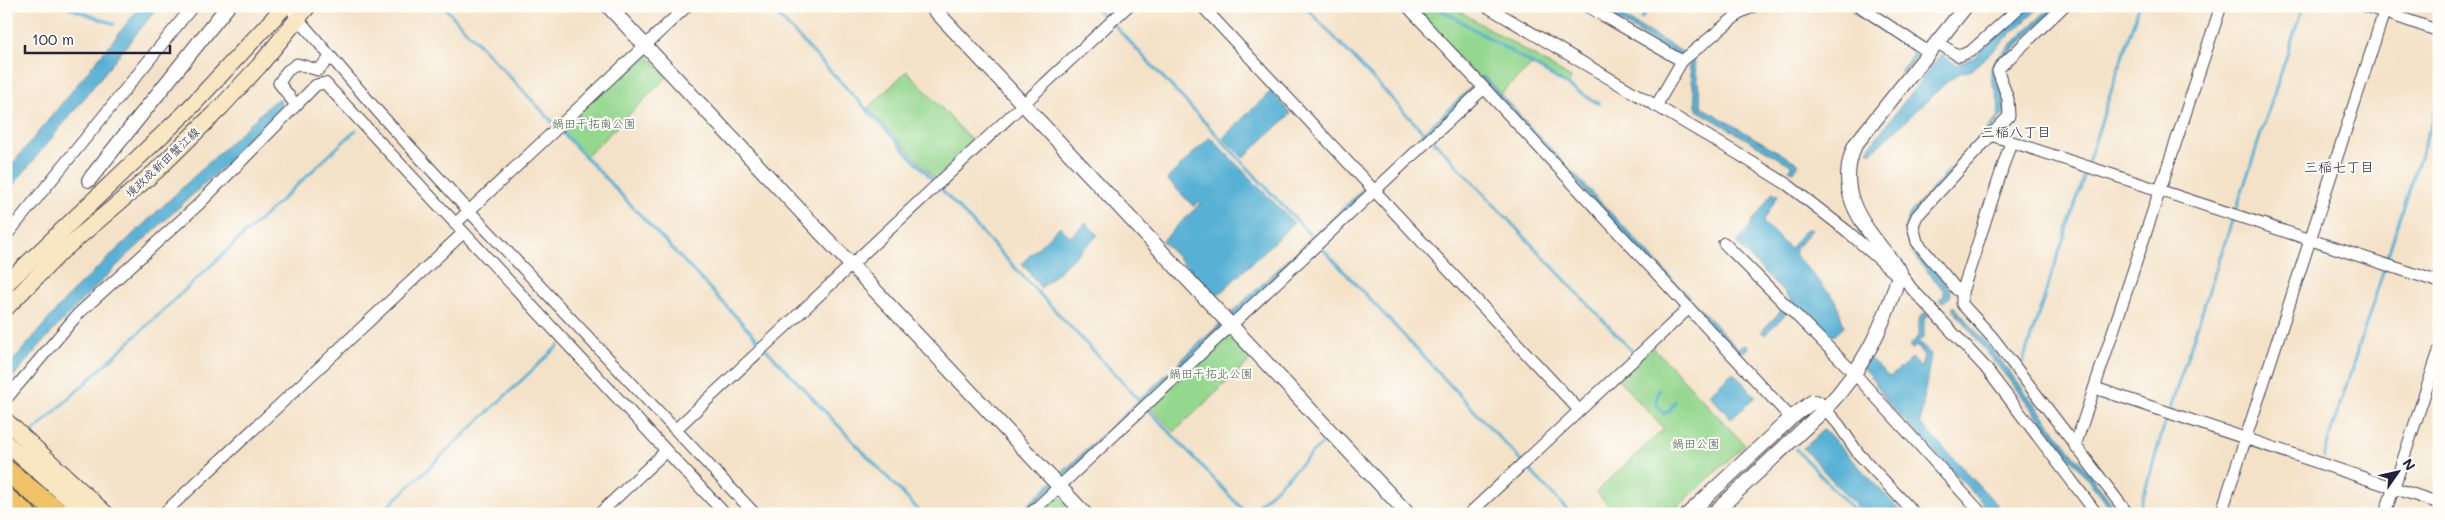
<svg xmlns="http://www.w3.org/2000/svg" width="2445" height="520" font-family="Mali,'Klee One',sans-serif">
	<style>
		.green { fill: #94d78f; stroke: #5b7c65 }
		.water { fill: #56b1d4; stroke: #3c6a88 }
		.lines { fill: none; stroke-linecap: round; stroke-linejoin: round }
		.stream { stroke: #56b1d4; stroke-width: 3 }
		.minor-casing { stroke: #423f50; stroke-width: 13 }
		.tertiary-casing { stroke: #423f50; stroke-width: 16 }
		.secondary-casing { stroke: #423f50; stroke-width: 18 }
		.motorway-casing { stroke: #423f50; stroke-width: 22 }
		.minor { stroke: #fff; stroke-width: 11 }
		.tertiary { stroke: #fff; stroke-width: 14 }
		.secondary { stroke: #f9e7c3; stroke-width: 16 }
		.motorway { stroke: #f0c369; stroke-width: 20 }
		.labels { text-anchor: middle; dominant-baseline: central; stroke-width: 4; stroke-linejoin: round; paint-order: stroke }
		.park-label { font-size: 12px; fill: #4a6158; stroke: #fdfcf7 }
		.street-label { font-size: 12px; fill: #22223b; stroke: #fdfcf7 }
		.neighbourhood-label { font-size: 14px; fill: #22223b; stroke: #fdfcf7 }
	</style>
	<rect width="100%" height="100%" fill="#fdfcf7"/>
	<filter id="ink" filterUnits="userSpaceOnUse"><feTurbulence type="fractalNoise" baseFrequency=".02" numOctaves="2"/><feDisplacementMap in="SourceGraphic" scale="10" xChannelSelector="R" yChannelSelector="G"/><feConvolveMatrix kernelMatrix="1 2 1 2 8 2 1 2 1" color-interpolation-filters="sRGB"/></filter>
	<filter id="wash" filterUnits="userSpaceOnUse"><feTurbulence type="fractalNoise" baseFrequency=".0096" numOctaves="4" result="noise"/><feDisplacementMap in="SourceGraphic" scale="20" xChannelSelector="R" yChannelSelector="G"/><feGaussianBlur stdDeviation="1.12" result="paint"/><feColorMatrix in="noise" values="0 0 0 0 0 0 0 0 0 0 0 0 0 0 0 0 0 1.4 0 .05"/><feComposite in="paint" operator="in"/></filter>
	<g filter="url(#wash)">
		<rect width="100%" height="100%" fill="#f4e2c8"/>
		<g class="green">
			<path d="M1411 6H1451L1571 78 1568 86 1532 65 1500 94 1483 76 1479 79Z"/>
			<path d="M641 54H646L667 77 586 157 560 130Z"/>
			<path d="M907 71 974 143 936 179 868 108Z"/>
			<path d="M1230 332 1254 357 1174 432 1150 407Z"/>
			<path d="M1653 347 1745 445 1670 514H1616L1596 492 1664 429 1618 379Z"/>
			<path d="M1057 493 1077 514H1035Z"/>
		</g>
		<g class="water">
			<path d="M141 6H159L6 194V172Z"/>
			<path d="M1595 6H1605L1694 59 1702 107 1799 164 1794 172 1789 170 1791 166 1789 164 1697 110 1689 63Z"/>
			<path d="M2029 6H2041L1972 70 1960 73 1947 82 1871 153 1867 150 1941 54 1957 65 1974 57Z"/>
			<path d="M2052 6H2059L1998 64 2006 111 1909 228 1912 241 1951 292 1950 297 1942 303 1939 299 1944 296V291C1927 269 1893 242 1910 213L1997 118C2005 98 1983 80 1994 61Z"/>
			<path d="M1854 9 1916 48 1917 56 1903 74 1900 71 1912 57V50L1852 12Z"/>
			<path d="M1483 76 1735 346 1738 348 1745 345 1749 348 1737 356 1484 83 1024 514H1018Z"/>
			<path d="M1271 91 1291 114 1243 158 1223 138Z"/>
			<path d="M280 99 281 110C190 202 87 283 6 386V369L72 292 274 101Z"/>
			<path d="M1210 137 1294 223 1216 297 1162 241 1201 203 1199 201 1194 207 1167 179Z"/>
			<path d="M1773 192 1778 195 1763 222 1790 249 1804 231 1810 228 1812 230 1797 247 1794 254 1836 300 1844 327 1835 335 1830 336 1795 305 1765 335 1761 332 1791 300 1737 244Z"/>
			<path d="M1086 223 1098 235 1041 288 1022 263 1060 226 1070 237Z"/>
			<path d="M1954 306 1994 352 2120 514H2115L1952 308Z"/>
			<path d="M1925 312 1928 316 1924 320V337L1918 342 1931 354 1920 423 2006 514H1993L1888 403 1871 376 1861 366 1869 358 1890 377 1912 358 1921 368 1924 356 1917 346 1912 349 1909 346 1919 336V319Z"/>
			<path d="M1733 372 1756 397 1731 419 1709 394Z"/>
			<path d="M1824 429 1903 514H1863L1803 448Z"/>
		</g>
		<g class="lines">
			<g class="stream">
				<path d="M64 6 114 24"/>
				<path d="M443 6 762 344"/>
				<path d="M769 6 935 182"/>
				<path d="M1092 6 1114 25 1314 239"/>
				<path d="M1305 6 1424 133"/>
				<path d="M1435 6 1599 104"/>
				<path d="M1642 18 1650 6"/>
				<path d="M1434 141 1635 354"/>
				<path d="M2088 162 2139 6"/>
				<path d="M939 187 1142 403"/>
				<path d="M2236 210 2303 6"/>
				<path d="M1320 246 1571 514"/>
				<path d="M2386 261 2439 100"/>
				<path d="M766 349 922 514"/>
				<path d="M2021 367 2086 171"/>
				<path d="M1659 390 1656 402 1663 413 1669 412 1675 401"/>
				<path d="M1146 407 1247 514"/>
				<path d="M2170 409 2233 218"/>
				<path d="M33 432 356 130"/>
				<path d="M1796 449 1857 514"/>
				<path d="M2323 457 2384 269"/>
				<path d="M2140 507 2162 514"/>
				<path d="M380 514 559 345"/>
				<path d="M1249 514 1329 437"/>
				<path d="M2138 514 2167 416"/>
			</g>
		</g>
	</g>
	<g filter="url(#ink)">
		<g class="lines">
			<defs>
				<g id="minor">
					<path d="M1202 6 1579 410"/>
					<path d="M1407 6 1484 88"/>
					<path d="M1486 6 1740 155 1788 185 1847 231 1897 275"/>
					<path d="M1587 6 1682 61"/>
					<path d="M1859 6 1930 53"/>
					<path d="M2064 6 2000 67 1998 71 2008 99 2009 116 1991 135 2439 282"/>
					<path d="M2366 6 2439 31"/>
					<path d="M294 14 380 114 469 211 755 514"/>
					<path d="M1938 43 1959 56 1971 51 2021 6"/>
					<path d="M295 104 279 83 287 71 297 64 318 70 331 57"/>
					<path d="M1656 106 1682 61 1741 12 1754 6"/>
					<path d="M1991 135 1917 216 1913 225 1917 242 1957 290 1962 292 2011 142"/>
					<path d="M455 224 687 6"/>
					<path d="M6 236 193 6"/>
					<path d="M1724 243 1854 373 1982 514"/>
					<path d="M1900 272 1911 288 1985 367 2097 514"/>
					<path d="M1962 292V304L1993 338 2128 514"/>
					<path d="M2095 388 2439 503"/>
					<path d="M6 399 78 314 199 204 316 85 325 83 725 514"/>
					<path d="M1825 409 1839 425 1858 453 1915 514"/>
					<path d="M676 429 1128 6"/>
					<path d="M2075 446 2221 6"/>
					<path d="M163 514 463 233"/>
					<path d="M599 514 666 451"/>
					<path d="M1030 514 1484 88 1791 418"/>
					<path d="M1469 514 1689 308"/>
					<path d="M2221 514 2386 6"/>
					<path d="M2385 514 2439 351"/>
				</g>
				<g id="tertiary">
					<path d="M608 6 1085 514"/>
					<path d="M931 6 1408 514"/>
					<path d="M89 180 228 6"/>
					<path d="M1688 514 1791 418 1812 402 1818 403 1825 409"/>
					<path d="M1713 514 1825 409C1864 368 1884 326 1900 272 1870 231 1832 199 1855 145L1966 6"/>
				</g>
				<g id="secondary">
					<path d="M6 284 186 112 285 6"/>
					<path d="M6 308 61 252 156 171 222 106 259 66 308 6"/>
					<path d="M6 421 106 514"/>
					<path d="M6 443 87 514"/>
				</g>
				<g id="motorway">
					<path d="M6 470 60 514"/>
					<path d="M6 498 26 514"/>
				</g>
			</defs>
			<use href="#minor" class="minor-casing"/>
			<use href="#tertiary" class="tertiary-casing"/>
			<use href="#secondary" class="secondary-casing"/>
			<use href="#motorway" class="motorway-casing"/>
			<use href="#minor" class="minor"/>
			<use href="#tertiary" class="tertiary"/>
			<use href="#secondary" class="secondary"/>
			<use href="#motorway" class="motorway"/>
		</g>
	</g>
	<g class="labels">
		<g class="park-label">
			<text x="594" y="123">鍋田干拓南公園</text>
			<text x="1211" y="373">鍋田干拓北公園</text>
			<text x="1696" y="443">鍋田公園</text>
		</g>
		<g class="street-label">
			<text transform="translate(162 162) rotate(-43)">境政成新田蟹江線</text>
		</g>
		<g class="neighbourhood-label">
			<text x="2016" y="131">三稲八丁目</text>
			<text x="2339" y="166">三稲七丁目</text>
		</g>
	</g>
	<rect width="2445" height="520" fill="none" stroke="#fdfcf7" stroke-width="25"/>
	<g transform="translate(2398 472) rotate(56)" stroke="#fdfcf7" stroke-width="4" paint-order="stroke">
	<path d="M0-4L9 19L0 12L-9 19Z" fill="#22223b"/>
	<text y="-8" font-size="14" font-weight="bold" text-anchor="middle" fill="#22223b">N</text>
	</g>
	<path d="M25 45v8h145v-8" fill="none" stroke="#22223b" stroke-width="2.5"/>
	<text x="32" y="45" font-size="15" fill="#22223b" stroke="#fdfcf7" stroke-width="4" paint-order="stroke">100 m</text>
</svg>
